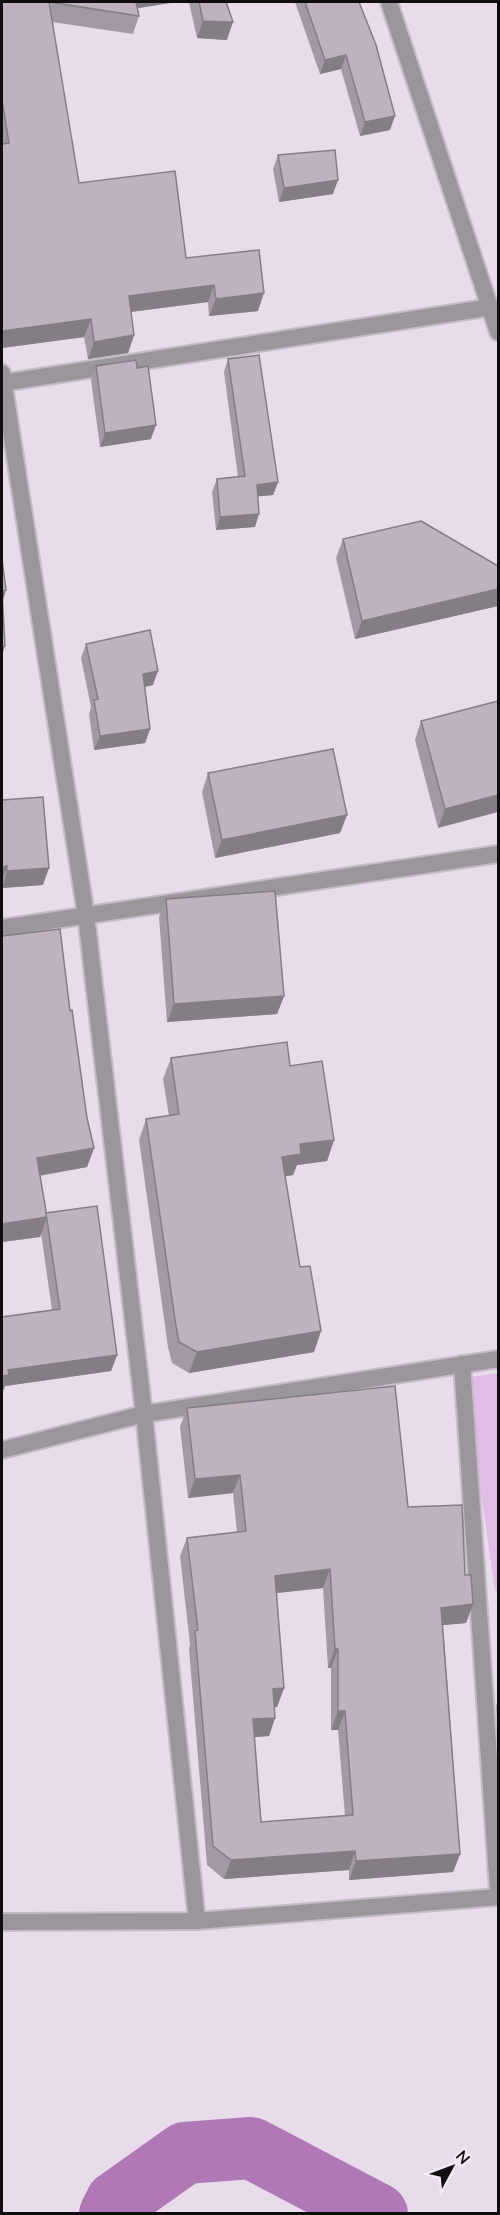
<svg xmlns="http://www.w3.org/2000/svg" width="500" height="2215" font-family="'Nunito Sans',sans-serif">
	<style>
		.green { fill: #e1bce6 }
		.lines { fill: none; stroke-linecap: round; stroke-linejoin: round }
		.river { stroke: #b178b8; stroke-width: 62 }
		.minor-casing { stroke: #c5bbc7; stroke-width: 20 }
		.minor { stroke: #9b969c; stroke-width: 16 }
		.wall { fill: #a399a4; fill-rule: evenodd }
		.shaded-wall { fill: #857d86 }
		.building { fill: #beb2bf; stroke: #857d86; stroke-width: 1.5; fill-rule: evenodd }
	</style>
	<rect width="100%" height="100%" fill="#e8dcea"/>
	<path class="green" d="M498 1373V1591H495L465 1378Z"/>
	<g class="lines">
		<path class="river" d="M110 2214 116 2202 185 2153 251 2148 377 2214"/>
		<defs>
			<g id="minor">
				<path d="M389 2 498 332"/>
				<path d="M2 373 86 915 144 1414 197 1921"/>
				<path d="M2 383 492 307"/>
				<path d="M2 928 498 854"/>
				<path d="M462 1364 498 1890"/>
				<path d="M2 1450 144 1414 498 1359"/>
				<path d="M2 1922 197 1921 498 1897"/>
			</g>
		</defs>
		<use href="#minor" class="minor-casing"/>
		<use href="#minor" class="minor"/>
	</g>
	<g class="wall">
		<path d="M2 2H176L137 8 139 16 133 34 52 22 79 183 186 258 258 311 209 316 208 302 131 312 134 335 128 353 88 359 84 337 2 348Z"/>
		<path d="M189 2H226L227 40 197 38Z"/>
		<path d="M295 2H359L390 130 360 136 341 69 320 74Z"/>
		<path d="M278 155 333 194 279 202 273 169Z"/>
		<path d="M228 359 278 482 273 495 258 496 255 527 216 530 212 492 217 479 238 477 224 372Z"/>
		<path d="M96 366 137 368 151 439 100 447 91 380Z"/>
		<path d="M343 539 498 566V606L355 639 336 558Z"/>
		<path d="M86 644 153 685 145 687 150 729 145 743 94 750 89 714 91 707 81 658Z"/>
		<path d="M498 701 438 828 415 740 421 721Z"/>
		<path d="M208 773 347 815 340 833 215 858 202 792Z"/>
		<path d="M2 800 43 885 2 888Z"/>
		<path d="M166 899 284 996 277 1014 167 1022 159 917Z"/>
		<path d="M70 1011 87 1118 94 1148 87 1167 40 1176 46 1214 117 1355 111 1371 5 1386 3 1391H2V1317L52 1310 41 1233 40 1237 2 1242Z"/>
		<path d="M171 1058 290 1066 334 1140 327 1161 297 1165 293 1175 285 1176 300 1267 321 1331 314 1352 189 1373 172 1363 168 1347 139 1140 146 1119 169 1116 163 1079Z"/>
		<path d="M187 1408 408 1507 465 1575 473 1604 466 1623 443 1625 460 1854 453 1872 349 1880V1870L224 1879 207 1865 189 1649 190 1644 180 1556 187 1538 237 1532 233 1493 188 1498 180 1427ZM323 1588 328 1668H331V1730H338L345 1816 261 1822 254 1737 269 1736 275 1718V1707H277L284 1688 276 1593Z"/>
		<path d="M498 1699V1744L496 1706Z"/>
	</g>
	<g class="shaded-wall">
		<path d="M130 2H176L127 10Z"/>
		<path d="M203 21 233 22 227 40 197 38Z"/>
		<path d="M346 55 341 69 320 74 325 60Z"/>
		<path d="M395 116 390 130 360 136 365 122Z"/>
		<path d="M338 180 333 194 279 202 284 188Z"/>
		<path d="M214 285 208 302 122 313 129 296Z"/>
		<path d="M264 293 258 311 209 316 216 299Z"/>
		<path d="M91 319 84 337 2 348V331Z"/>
		<path d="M134 335 128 353 88 359 94 342Z"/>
		<path d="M156 425 151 439 100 447 105 433Z"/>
		<path d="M278 482 273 495 252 497 257 485Z"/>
		<path d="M259 514 255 527 216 530 220 517Z"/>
		<path d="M498 589V606L355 639 362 621Z"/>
		<path d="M6 590 2 604V591Z"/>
		<path d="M5 646 2 655V647Z"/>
		<path d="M158 671 153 685 138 688 143 674Z"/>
		<path d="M150 729 145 743 94 750 100 736Z"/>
		<path d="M498 795V812L438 828 445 809Z"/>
		<path d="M347 815 340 833 215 858 222 840Z"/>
		<path d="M7 866 2 881V867Z"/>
		<path d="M49 868 43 885 2 888 7 871Z"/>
		<path d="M284 996 277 1014 167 1022 174 1004Z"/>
		<path d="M334 1140 327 1161 297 1165 293 1175 274 1178 282 1157 300 1144Z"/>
		<path d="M94 1148 87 1167 30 1177 37 1158Z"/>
		<path d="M47 1217 40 1237 2 1242V1224Z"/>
		<path d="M321 1331 314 1352 189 1373 197 1352Z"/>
		<path d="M117 1355 111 1371 5 1386 3 1391H2V1376L8 1370Z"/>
		<path d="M240 1475 233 1493 188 1498 195 1479Z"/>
		<path d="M330 1569 323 1588 268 1594 275 1576Z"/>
		<path d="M473 1604 466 1623 434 1626 441 1608Z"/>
		<path d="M335 1649H338L331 1668H328Z"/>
		<path d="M284 1688 277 1707 267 1708 273 1689Z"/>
		<path d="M338 1711H345L338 1730H331Z"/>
		<path d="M275 1718 269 1736 246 1738 253 1719Z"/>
		<path d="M355 1851 349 1870 224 1879 231 1860Z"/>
		<path d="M460 1854 453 1872 349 1880 356 1861Z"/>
	</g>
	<g class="building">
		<path d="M2 2H136L139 16 49 2 79 183 175 171 186 258 259 250 264 293 216 299 214 285 129 296 134 335 94 342 91 319 2 331V144L9 143 2 100Z"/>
		<path d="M199 2H226L233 22 203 21Z"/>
		<path d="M305 2H359L376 45 395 116 365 122 346 55 325 60Z"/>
		<path d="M335 150 338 180 284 188 278 155Z"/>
		<path d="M259 355 278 482 257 485 259 514 220 517 217 479 245 476 228 359Z"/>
		<path d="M136 360 137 368 148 366 156 425 105 433 96 366Z"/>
		<path d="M421 521 498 566V589L362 621 343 539Z"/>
		<path d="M2 559 6 590 2 591 5 646 2 647Z"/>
		<path d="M150 630 158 671 143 674 150 729 100 736 94 700 98 699 86 644Z"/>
		<path d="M498 701V795L445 809 421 721Z"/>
		<path d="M333 749 347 815 222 840 208 773Z"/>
		<path d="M43 797 49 868 7 871V866L2 867V800Z"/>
		<path d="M275 891 284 996 174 1004 166 899Z"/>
		<path d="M60 929 70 1011 72 1010 87 1118 94 1148 37 1158 47 1217 2 1224V936Z"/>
		<path d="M287 1042 290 1066 322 1061 334 1140 300 1144 301 1154 282 1157 300 1267 310 1266 321 1331 197 1352 179 1342 176 1326 146 1119 179 1114 171 1058Z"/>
		<path d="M97 1206 117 1355 8 1370 9 1375 2 1376V1317L60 1309 46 1213Z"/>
		<path d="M395 1386 408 1507 462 1505 465 1575H471L473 1604 441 1608 460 1854 356 1861 355 1851 231 1860 213 1846 195 1631 198 1630 187 1538 246 1531 240 1475 195 1479 187 1408ZM330 1569 335 1649H338V1711H345L353 1815 261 1822 253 1719 275 1718 273 1689 284 1688 275 1576Z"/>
	</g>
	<rect width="500" height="2215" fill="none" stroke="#100c10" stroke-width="6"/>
	<g transform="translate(452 2167) rotate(49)" stroke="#f6e9f7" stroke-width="4.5" paint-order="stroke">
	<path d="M0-4.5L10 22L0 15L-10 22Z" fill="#100c10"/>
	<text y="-9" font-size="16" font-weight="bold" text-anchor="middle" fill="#100c10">N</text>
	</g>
</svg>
